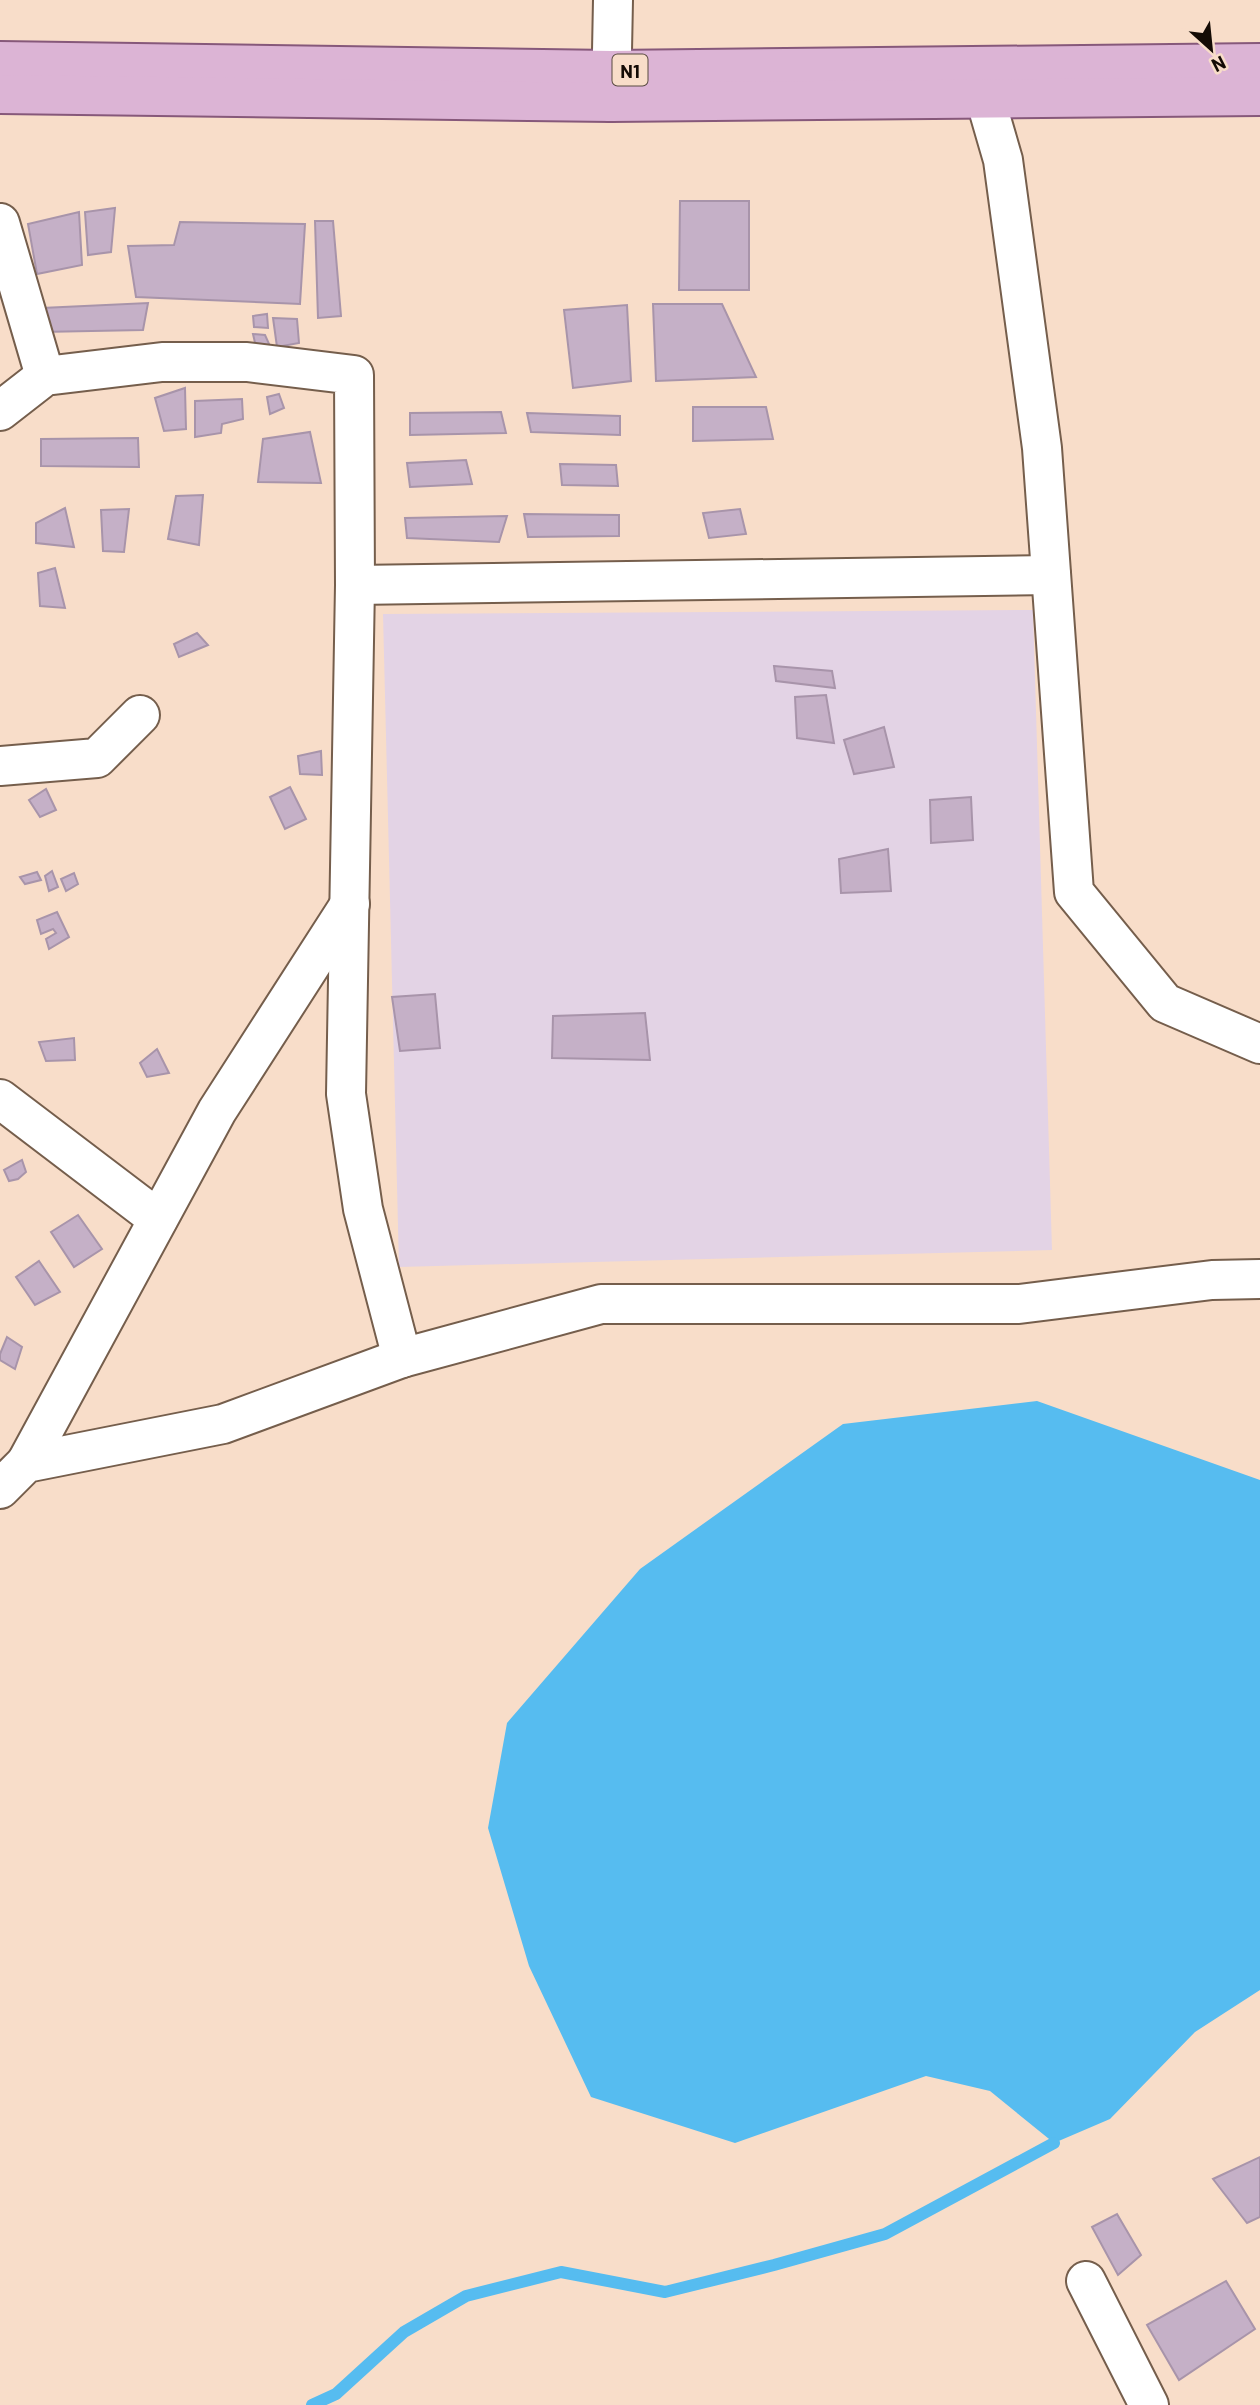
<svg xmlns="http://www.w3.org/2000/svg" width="1260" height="2405" font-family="Barlow,sans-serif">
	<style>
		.commercial { fill: #e3d3e5 }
		.water { fill: #56bcf0 }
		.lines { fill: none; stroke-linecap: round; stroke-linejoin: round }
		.stream { stroke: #56bcf0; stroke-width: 12 }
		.building { fill: #c5b0c7; stroke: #a894aa; stroke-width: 2 }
		.minor-casing { stroke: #755e4c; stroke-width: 42 }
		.major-casing { stroke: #86587a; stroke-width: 42 }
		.minor { stroke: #fff; stroke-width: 38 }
		.major { stroke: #dcb4d5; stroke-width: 38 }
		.labels { text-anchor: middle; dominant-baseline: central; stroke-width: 5; stroke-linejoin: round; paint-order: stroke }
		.shield { fill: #f8ddc9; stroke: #584a40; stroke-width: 2 }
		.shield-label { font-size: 19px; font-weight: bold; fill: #140b05 }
	</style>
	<rect width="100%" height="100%" fill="#f8ddc9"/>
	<path class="commercial" d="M1033 610 1052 1250 399 1267 383 614Z"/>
	<path class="water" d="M1037 1401 1260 1480V1990L1195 2032 1110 2119 1054 2143 990 2091 926 2076 735 2143 591 2097 529 1966 488 1828 507 1723 640 1569 843 1424Z"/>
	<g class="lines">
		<path class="stream" d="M312 2405 336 2394 404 2332 466 2296 561 2272 665 2292 774 2265 885 2234 1054 2143"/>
	</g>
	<g class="building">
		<path d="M680 201H749V290H679Z"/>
		<path d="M115 208 111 252 88 255 85 212Z"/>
		<path d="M79 212 82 265 37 274 28 224Z"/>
		<path d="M315 221H333L341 316 318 318Z"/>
		<path d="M180 222 305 224 300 304 136 297 128 246 174 245Z"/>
		<path d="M148 303 143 330 41 332 42 308Z"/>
		<path d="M653 304H722L756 377 656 381Z"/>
		<path d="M627 305 631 381 573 388 564 310Z"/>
		<path d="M267 314 268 328 254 327 253 316Z"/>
		<path d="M273 318 297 319 299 343 277 347Z"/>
		<path d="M253 334 265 335 270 346 256 347Z"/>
		<path d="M185 388 186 429 164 431 155 398Z"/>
		<path d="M279 394 284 408 270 414 267 397Z"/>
		<path d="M242 399 243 419 222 424 221 433 195 437V401Z"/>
		<path d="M693 407H766L773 439 693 441Z"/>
		<path d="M501 412 506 433 410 435V413Z"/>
		<path d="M527 413 620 416V435L531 432Z"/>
		<path d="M310 432 321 483 258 482 263 439Z"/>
		<path d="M138 438 139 467 41 466V439Z"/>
		<path d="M466 460 472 484 410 487 407 463Z"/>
		<path d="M560 464 616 465 618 486 562 485Z"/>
		<path d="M203 495 199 545 168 539 176 496Z"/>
		<path d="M65 508 74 547 36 543V523Z"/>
		<path d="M129 509 124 552 103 551 101 510Z"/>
		<path d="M740 509 746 534 709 538 703 513Z"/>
		<path d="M524 514 619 515V536L528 537Z"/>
		<path d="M507 516 499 542 407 538 405 518Z"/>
		<path d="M55 568 65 608 40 606 38 573Z"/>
		<path d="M197 633 208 645 179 657 174 644Z"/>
		<path d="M774 666 832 671 835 688 776 681Z"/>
		<path d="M826 695 834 743 797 738 795 697Z"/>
		<path d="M884 727 894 767 854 774 844 740Z"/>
		<path d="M321 751 322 775 300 774 298 756Z"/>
		<path d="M290 787 306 819 285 829 270 797Z"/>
		<path d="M46 789 56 810 40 817 29 800Z"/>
		<path d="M971 797 973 840 931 843 930 800Z"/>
		<path d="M888 849 891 891 841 893 839 859Z"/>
		<path d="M52 871 58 887 49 891 45 876Z"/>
		<path d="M37 872 41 880 25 884 20 877Z"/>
		<path d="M74 873 78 884 66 891 61 879Z"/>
		<path d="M57 912 69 937 49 949 46 939 56 933 53 929 41 934 37 920Z"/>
		<path d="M435 994 440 1048 400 1051 392 997Z"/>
		<path d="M645 1013 650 1060 552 1058 553 1016Z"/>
		<path d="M74 1038 75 1060 46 1061 39 1042Z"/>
		<path d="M157 1049 169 1073 147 1077 140 1063Z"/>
		<path d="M22 1160 26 1172 18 1179 9 1181 4 1170Z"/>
		<path d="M78 1215 102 1249 74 1267 51 1232Z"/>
		<path d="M39 1261 60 1292 35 1305 16 1277Z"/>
		<path d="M7 1337 22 1347 15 1369 0 1360V1354Z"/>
		<path d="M1260 2157V2217L1247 2223 1213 2179Z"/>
		<path d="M1117 2214 1141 2255 1118 2275 1092 2227Z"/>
		<path d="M1226 2281 1255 2329 1179 2380 1147 2325Z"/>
	</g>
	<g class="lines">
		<defs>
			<g id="minor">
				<path d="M983 66 985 98 1003 160 1042 448 1074 892 1165 1003 1260 1044"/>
				<path d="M611 102 613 0"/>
				<path d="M0 223 45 376"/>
				<path d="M0 411 45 376 162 362H247L354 375 355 585 346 1094 363 1209 402 1358"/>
				<path d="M355 585 1051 575"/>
				<path d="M0 766 97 758 140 715"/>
				<path d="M0 1099 158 1219"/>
				<path d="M26 1463 217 1111 350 904"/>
				<path d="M0 1489 26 1463 223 1424 402 1358 601 1304H1019L1212 1280 1260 1279"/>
				<path d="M1086 2281 1149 2405"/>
			</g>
			<g id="major">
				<path d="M0 61 611 70 1260 63"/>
				<path d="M0 94 611 102 1260 96"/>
			</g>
		</defs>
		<use href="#minor" class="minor-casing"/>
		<use href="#major" class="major-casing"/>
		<use href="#minor" class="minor"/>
		<use href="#major" class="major"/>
	</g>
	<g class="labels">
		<rect class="shield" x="612.5" y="54.5" width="35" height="31" rx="5"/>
		<g class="shield-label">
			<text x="630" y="70">N1</text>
		</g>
	</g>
	<g transform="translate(1211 49) rotate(153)" stroke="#f8ddc9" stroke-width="5" paint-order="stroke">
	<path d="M0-5L12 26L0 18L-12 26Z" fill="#140b05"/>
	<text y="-10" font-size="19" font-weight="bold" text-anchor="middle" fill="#140b05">N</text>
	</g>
</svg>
